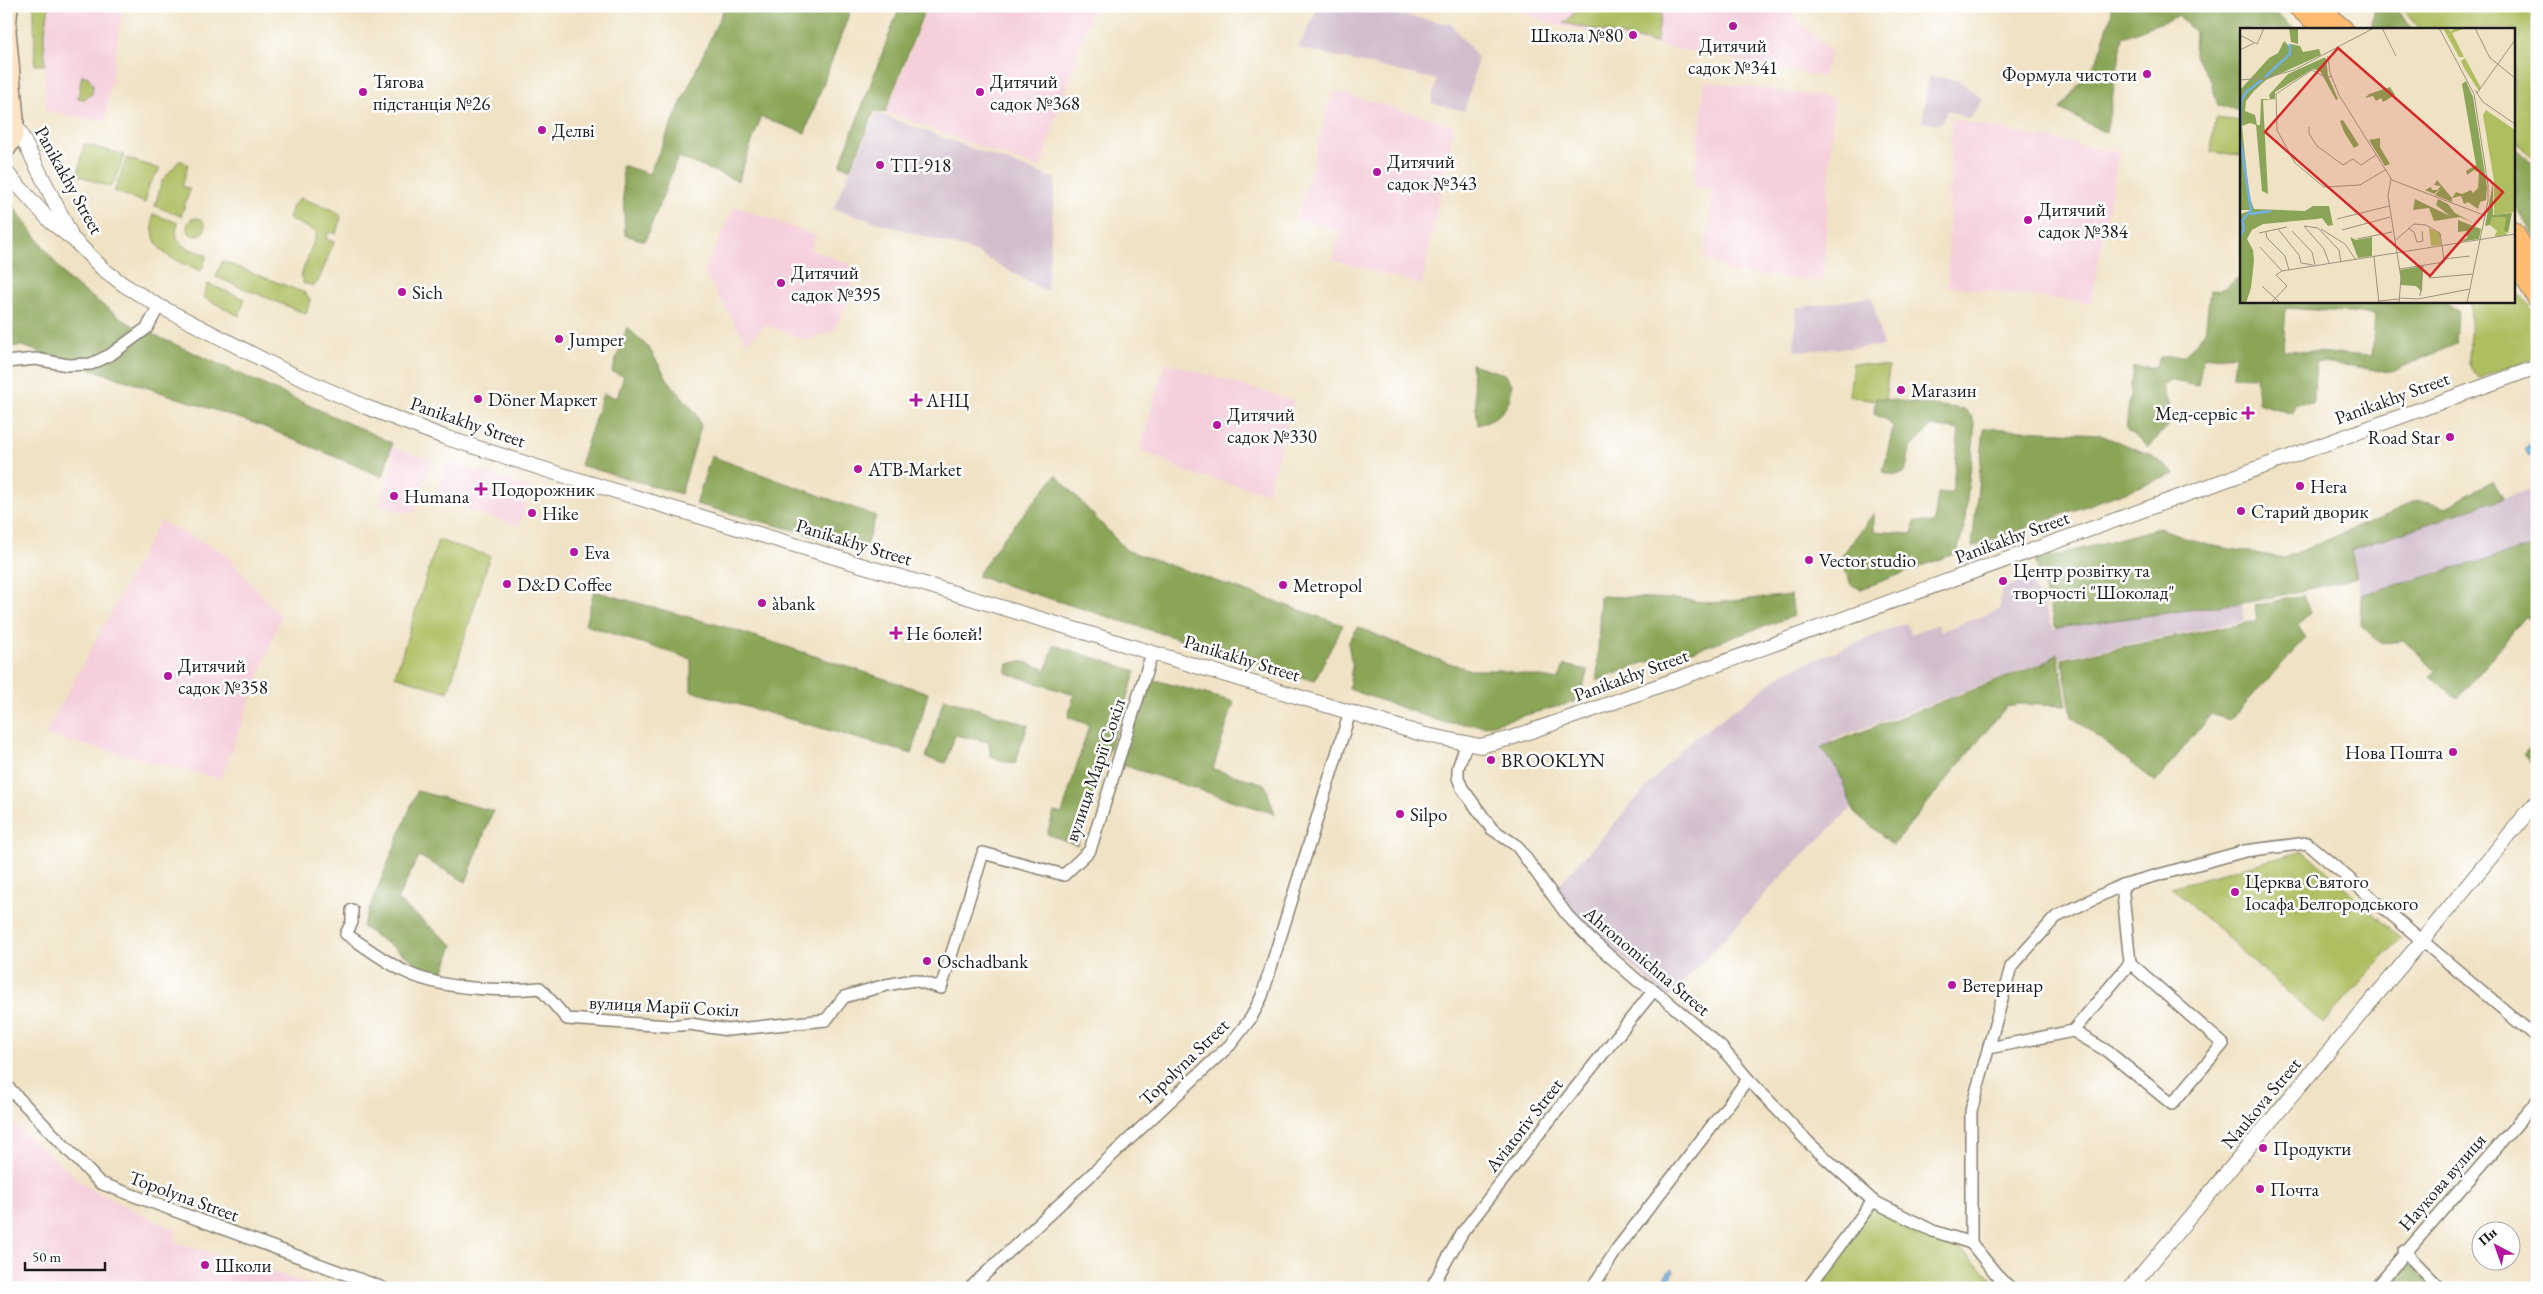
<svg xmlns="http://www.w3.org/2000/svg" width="2543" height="1294" font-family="'EB Garamond',serif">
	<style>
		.built { fill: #f5cfdb }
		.industrial { fill: #d1bdcc }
		.green { fill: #aebe61; stroke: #656d3e }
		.forest { fill: #8aa557; stroke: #53603a; fill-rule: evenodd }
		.water { fill: #70b0e4; stroke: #466680 }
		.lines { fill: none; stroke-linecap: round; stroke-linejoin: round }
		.minor-casing { stroke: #867f70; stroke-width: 14 }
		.tertiary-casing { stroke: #867f70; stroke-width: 16 }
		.secondary-casing { stroke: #867f70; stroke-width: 18 }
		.primary-casing { stroke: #867f70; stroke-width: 20 }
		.minor { stroke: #fff; stroke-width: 11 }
		.tertiary { stroke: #fff; stroke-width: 14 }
		.secondary { stroke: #ffe4c6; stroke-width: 15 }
		.primary { stroke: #ffbb71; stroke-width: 18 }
		.poi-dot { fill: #b5179e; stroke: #fff; stroke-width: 2 }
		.labels { text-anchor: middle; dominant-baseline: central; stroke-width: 5; stroke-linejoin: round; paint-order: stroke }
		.poi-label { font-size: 19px; fill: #1c1c1c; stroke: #fff; text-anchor: start }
		.street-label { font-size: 19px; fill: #1c1c1c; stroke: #fff }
		.inset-river { fill: none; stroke: #70b0e4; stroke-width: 2.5 }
		.inset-road { fill: none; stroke: #9b9381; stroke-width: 1 }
		.view { fill: #d62828; fill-opacity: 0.15; stroke: #d62828; stroke-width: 2.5 }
		.inset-edge { fill: none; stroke: #1c1c1c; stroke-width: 2.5 }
	</style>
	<rect width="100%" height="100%" fill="#fff"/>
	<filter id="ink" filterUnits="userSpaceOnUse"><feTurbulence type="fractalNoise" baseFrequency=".02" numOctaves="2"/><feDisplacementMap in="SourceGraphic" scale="10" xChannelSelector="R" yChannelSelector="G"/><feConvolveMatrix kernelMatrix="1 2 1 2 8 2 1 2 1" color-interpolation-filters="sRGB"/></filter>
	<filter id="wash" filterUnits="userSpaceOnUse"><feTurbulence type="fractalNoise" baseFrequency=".0096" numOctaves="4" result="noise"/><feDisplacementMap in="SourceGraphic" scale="20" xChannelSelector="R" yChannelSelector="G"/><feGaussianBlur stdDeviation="1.12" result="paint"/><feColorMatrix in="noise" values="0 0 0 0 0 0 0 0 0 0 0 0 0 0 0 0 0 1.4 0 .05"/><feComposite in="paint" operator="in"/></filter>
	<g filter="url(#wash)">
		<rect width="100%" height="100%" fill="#f0e2c4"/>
		<g class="built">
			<path d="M34 6H123L105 121 46 111 45 65H35Z"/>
			<path d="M928 6H1093L1040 169 887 112Z"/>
			<path d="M1509 6H1783L1832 53 1822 77 1551 24Z"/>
			<path d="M1705 81 1834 98 1823 282 1730 272 1704 256 1713 190 1694 187Z"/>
			<path d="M1333 91 1454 125 1422 285 1333 260 1340 231 1297 219Z"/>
			<path d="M1951 119 2119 153 2091 303 1948 286Z"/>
			<path d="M735 206 816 236 811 250 850 264 852 294 833 331 807 340 767 325 746 342 704 272Z"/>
			<path d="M1165 362 1294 401 1267 493 1187 472 1140 449Z"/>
			<path d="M386 445 432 460 415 512H402L379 504 395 456 383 452Z"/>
			<path d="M448 461 531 488 519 526 435 499Z"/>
			<path d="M160 521 225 553 281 617 221 779 45 735Z"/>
			<path d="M6 1118 90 1189 175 1230V1242L322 1288H6Z"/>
		</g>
		<g class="industrial">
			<path d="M1319 6H1348L1451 24 1478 58 1465 111 1431 103 1437 80 1298 48Z"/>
			<path d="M1929 76 1958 80 1983 100 1969 119 1948 110 1940 124 1922 122Z"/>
			<path d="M877 113 1055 179 1047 292 976 252 833 209Z"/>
			<path d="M1872 297 1883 346 1794 351 1796 308Z"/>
			<path d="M2531 489 2537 507V545L2361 595 2351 550Z"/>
			<path d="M2030 578 2054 629 2240 590 2245 621 2053 659 1831 740 1867 793 1783 875 1668 999 1580 918 1557 887 1684 746 1787 671 1906 623 1911 635 1937 624 1941 631 2000 610 2001 590Z"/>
		</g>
		<g class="green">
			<path d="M34 6H49L44 38 45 65H35Z"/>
			<path d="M1581 6H1663L1656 43 1564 23Z"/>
			<path d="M2400 6H2537V163L2514 138V29H2419Z"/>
			<path d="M82 75 88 77 93 85 92 94 84 99 78 98Z"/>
			<path d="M2215 118 2242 121V155L2211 152Z"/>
			<path d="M84 144 125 155 113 184 109 187 78 175Z"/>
			<path d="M127 158 160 169 149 185 145 203 114 191Z"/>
			<path d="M179 161H183L188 165 182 186 190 189 181 216 155 206 162 181Z"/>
			<path d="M300 198 336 211 341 217 336 234 329 232 326 239 334 242 318 282 314 286 303 283 301 276 317 232 289 219 293 205Z"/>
			<path d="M153 214 178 223C171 247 189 248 207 255L201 271C170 258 149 254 153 214Z"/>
			<circle cx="196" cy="227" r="9"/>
			<path d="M222 261 305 293 310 300 306 314 216 277Z"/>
			<path d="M208 284 245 299 239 316 203 297Z"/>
			<path d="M2514 293C2540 303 2537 335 2537 358L2479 377 2473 373 2469 363 2471 301H2514Z"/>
			<path d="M1853 363 1889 367 1885 401 1849 396Z"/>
			<path d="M438 540 490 556 448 692 395 676Z"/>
			<path d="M2304 851 2401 938 2323 1024 2171 887Z"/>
			<path d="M1873 1206 1955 1244 1997 1283 1993 1288H1821L1818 1285Z"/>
		</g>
		<g class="forest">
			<path d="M725 6H852L805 133 761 117 738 181 678 157 645 241 625 235 622 165 649 174Z"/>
			<path d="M900 6H926L885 113 875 111 850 169 840 165Z"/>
			<path d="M2110 6H2267L2294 29H2242V110L2218 106 2211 81 2194 55 2195 32 2178 16 2123 37 2106 133 2060 109 2097 60 2112 13Z"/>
			<path d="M2375 6H2393L2413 29H2371Z"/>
			<path d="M2514 144 2537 170V240L2514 203Z"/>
			<path d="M6 196 68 280 128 323 392 443 383 477 262 426 22 346 6 347Z"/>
			<path d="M2242 274V301L2395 303V301H2442L2458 311 2456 344 2391 372 2316 361 2313 403H2295L2293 414 2258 403 2256 377 2233 376 2235 355 2203 358 2198 386 2168 380 2162 387 2174 420 2148 447 2126 429 2133 367H2155L2160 357 2184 356 2205 332 2210 291 2226 288ZM2286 308 2375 314 2372 356 2283 350Z"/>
			<path d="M627 327 649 348 668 380 695 412 701 426 681 494 580 465 603 394 617 398 624 376 612 372Z"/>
			<path d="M1471 364 1504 374 1512 384C1510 410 1501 416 1478 425Z"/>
			<path d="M1876 398 1964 409C1974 417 1975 423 1974 436L1964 527 1957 553 1861 589 1851 585 1840 558 1874 513V531L1912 534 1915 521 1934 523 1938 493H1952L1959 430 1931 426 1910 449 1905 473 1896 475 1883 472 1893 427 1887 420 1874 414Z"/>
			<path d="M1984 428 2098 434 2151 455 2175 474 1972 547Z"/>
			<path d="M711 456 876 516 865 549 696 504Z"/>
			<path d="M1056 475 1126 550 1343 625 1314 681 977 576 1002 540Z"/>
			<path d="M2493 481 2503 498 2351 550 2357 578 2255 601 2056 628 2035 561 2159 528 2208 545 2284 558 2396 511 2416 500 2446 507C2463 499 2476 488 2493 481Z"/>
			<path d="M2537 545V630L2526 616 2458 698 2430 677 2436 670 2403 640 2381 644 2360 624 2361 595Z"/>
			<path d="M594 591 729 628 928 693 912 754 691 691V659L585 625Z"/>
			<path d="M1791 595 1794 616 1681 655 1643 663 1597 681 1600 596 1677 599 1712 603Z"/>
			<path d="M2303 595 2310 613 2298 626 2306 638 2230 720 2211 714 2156 782 2072 717 2062 659 2257 621 2255 606Z"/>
			<path d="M1358 627 1424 655 1471 670H1499L1559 680 1564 665 1588 670 1578 701 1485 726 1442 722 1349 689 1352 665 1348 643Z"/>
			<path d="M1054 645 1136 671 1077 845 1047 834 1054 812 1062 814 1089 725 1068 717 1074 695 1006 673 1008 664 1021 661 1043 668 1045 673Z"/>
			<path d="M2058 654 2067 706 2019 704 2006 707 1893 845 1854 812 1839 772 1821 747 2042 664Z"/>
			<path d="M1148 678 1234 702 1213 769 1265 784 1275 814 1122 765Z"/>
			<path d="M944 698 1028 725 1015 764 990 757 989 742 955 735 946 763 926 758Z"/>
			<path d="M2537 738V769L2523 755Z"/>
			<path d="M417 791 493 811 466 882 419 856 397 900 453 945 441 979 362 927Z"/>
			<path d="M2408 1262 2434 1288H2387Z"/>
		</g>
		<g class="water">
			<path d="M2537 437V451L2529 456 2524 450Z"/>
			<path d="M1671 1269 1675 1271 1665 1287 1659 1283Z"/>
		</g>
	</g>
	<g filter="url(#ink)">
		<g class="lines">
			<defs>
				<g id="minor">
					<path d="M6 362 36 359 68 365 91 364 110 355 147 328 159 306"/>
					<path d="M1466 745 1458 768V778L1462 788 1492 829 1517 846 1567 915 1590 939 1638 981 1654 990 1721 1047 1748 1079 1810 1144 1873 1201 1933 1231 1971 1243"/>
					<path d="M352 910V922L346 934C366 947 386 963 408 973 443 989 501 992 540 988L567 1019 669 1026 690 1024 728 1030 826 1020 844 997 886 985 914 980 941 988 983 853 1064 875 1090 850 1152 653"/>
					<path d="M2073 1031 2130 963 2122 885"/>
					<path d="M1989 1048 2073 1031 2107 1051 2172 1104 2223 1044 2130 963"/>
					<path d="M6 1085 100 1183 383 1288"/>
					<path d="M2404 1251 2440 1288"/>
					<path d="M970 1288 1230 1045 1251 1018 1262 996 1350 712"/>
					<path d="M1431 1288 1462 1233 1537 1136 1654 990"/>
					<path d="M1592 1288 1617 1249 1748 1079"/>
					<path d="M1808 1288 1873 1201"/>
					<path d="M2011 1288 2001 1280 1971 1243V1111L2011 967 2056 917 2122 885 2245 851 2307 843 2537 1038"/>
					<path d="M2375 1288 2537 1101"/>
				</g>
				<g id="tertiary">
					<path d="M17 127 70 233"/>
					<path d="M6 172 51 222 74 240 103 269 124 285 159 306 287 372 366 407 444 437 559 474 1422 734 1480 746 1508 739 1592 710 2537 367"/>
					<path d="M2130 1288 2421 942 2537 801"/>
				</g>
				<g id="secondary">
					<path d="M10 6 8 30 16 119"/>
					<path d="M6 151C17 139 19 125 12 111"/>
				</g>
				<g id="primary">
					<path d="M2296 6 2322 29"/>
					<path d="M2318 6 2344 29"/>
					<path d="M2514 231 2537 270"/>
					<path d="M2514 261 2537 299"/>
				</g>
			</defs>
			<use href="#minor" class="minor-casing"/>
			<use href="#tertiary" class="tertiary-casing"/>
			<use href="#secondary" class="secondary-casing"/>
			<use href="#primary" class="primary-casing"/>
			<use href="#minor" class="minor"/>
			<use href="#tertiary" class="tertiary"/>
			<use href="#secondary" class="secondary"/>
			<use href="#primary" class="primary"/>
		</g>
	</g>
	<g class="poi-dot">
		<circle cx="1733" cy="26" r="5"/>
		<circle cx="1633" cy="35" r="5"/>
		<circle cx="2147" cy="74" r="5"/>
		<circle cx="363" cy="92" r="5"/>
		<circle cx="980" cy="92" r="5"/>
		<circle cx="542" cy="130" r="5"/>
		<circle cx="880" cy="165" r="5"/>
		<circle cx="1377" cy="172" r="5"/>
		<circle cx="2028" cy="220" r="5"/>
		<circle cx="781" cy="283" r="5"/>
		<circle cx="402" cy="292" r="5"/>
		<circle cx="559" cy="339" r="5"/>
		<circle cx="1901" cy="390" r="5"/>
		<circle cx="478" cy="399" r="5"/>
		<path d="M913.5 392.5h5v5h5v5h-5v5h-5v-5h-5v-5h5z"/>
		<path d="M2245.5 405.5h5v5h5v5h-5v5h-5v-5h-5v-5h5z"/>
		<circle cx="1217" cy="425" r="5"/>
		<circle cx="2450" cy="437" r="5"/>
		<circle cx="858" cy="469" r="5"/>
		<circle cx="2300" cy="486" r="5"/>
		<path d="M478.5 481.5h5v5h5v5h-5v5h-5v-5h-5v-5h5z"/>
		<circle cx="394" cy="496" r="5"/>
		<circle cx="2241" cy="511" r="5"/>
		<circle cx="532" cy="513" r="5"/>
		<circle cx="574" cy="552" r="5"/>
		<circle cx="1809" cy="560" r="5"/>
		<circle cx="2003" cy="581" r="5"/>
		<circle cx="507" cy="584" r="5"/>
		<circle cx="1283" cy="585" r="5"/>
		<circle cx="762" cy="603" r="5"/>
		<path d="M893.5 625.5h5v5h5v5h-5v5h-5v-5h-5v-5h5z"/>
		<circle cx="168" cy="676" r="5"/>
		<circle cx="2453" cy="752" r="5"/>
		<circle cx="1491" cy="760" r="5"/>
		<circle cx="1400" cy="814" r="5"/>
		<circle cx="2235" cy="892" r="5"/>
		<circle cx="927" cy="961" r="5"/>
		<circle cx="1952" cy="985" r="5"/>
		<circle cx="2263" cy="1148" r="5"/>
		<circle cx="2260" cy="1189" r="5"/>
		<circle cx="205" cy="1265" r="5"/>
	</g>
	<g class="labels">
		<g class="poi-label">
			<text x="1623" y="35" text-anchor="end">Школа №80</text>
			<text x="1733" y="45" text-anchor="middle">Дитячий<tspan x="1733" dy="22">садок №341</tspan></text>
			<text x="2137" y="74" text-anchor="end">Формула чистоти</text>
			<text x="373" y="81">Тягова<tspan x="373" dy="22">пiдстанцiя №26</tspan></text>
			<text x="990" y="81">Дитячий<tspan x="990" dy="22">садок №368</tspan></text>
			<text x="552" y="130">Делві</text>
			<text x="1387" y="161">Дитячий<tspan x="1387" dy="22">садок №343</tspan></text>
			<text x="890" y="165">ТП-918</text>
			<text x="2038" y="209">Дитячий<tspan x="2038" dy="22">садок №384</tspan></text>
			<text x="791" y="272">Дитячий<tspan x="791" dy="22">садок №395</tspan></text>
			<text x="412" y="292">Sich</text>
			<text x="569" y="339">Jumper</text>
			<text x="1911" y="390">Магазин</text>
			<text x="488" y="399">Döner Маркет</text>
			<text x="926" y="400">АНЦ</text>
			<text x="2238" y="413" text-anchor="end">Мед-сервіс</text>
			<text x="1227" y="414">Дитячий<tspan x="1227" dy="22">садок №330</tspan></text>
			<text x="2440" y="437" text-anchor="end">Road Star</text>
			<text x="868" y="469">ATB-Market</text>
			<text x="2310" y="486">Нега</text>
			<text x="491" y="489">Подорожник</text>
			<text x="404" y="496">Humana</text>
			<text x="2251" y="511">Старий дворик</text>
			<text x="542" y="513">Hike</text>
			<text x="584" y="552">Eva</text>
			<text x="1819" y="560">Vector studio</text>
			<text x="2013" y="570">Центр розвітку та<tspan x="2013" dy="22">творчості "Шоколад"</tspan></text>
			<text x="517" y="584">D&amp;D Coffee</text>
			<text x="1293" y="585">Metropol</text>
			<text x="772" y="603">àbank</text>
			<text x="906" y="633">Нє болєй!</text>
			<text x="178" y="665">Дитячий<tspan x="178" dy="22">садок №358</tspan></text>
			<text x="2443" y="752" text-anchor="end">Нова Пошта</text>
			<text x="1501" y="760">BROOKLYN</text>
			<text x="1410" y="814">Silpo</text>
			<text x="2245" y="881">Церква Святого<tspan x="2245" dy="22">Іосафа Белгородського</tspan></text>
			<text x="937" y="961">Oschadbank</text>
			<text x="1962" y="985">Ветеринар</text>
			<text x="2273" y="1148">Продукти</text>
			<text x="2270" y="1189">Почта</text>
			<text x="215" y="1265">Школи</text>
		</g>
		<g class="street-label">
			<text transform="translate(69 180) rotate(61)">Panikakhy Street</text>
			<text transform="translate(2392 398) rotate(-20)">Panikakhy Street</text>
			<text transform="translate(468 422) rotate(19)">Panikakhy Street</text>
			<text transform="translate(2012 537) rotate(-20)">Panikakhy Street</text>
			<text transform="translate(854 542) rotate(17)">Panikakhy Street</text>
			<text transform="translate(1242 658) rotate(17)">Panikakhy Street</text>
			<text transform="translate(1631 675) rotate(-20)">Panikakhy Street</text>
			<text transform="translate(1095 770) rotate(-71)">вулиця Марії Сокіл</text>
			<text transform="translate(1647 961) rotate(40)">Ahronomichna Street</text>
			<text transform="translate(664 1006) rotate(3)">вулиця Марії Сокіл</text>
			<text transform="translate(1184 1062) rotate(-44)">Topolyna Street</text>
			<text transform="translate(2261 1103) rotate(-50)">Naukova Street</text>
			<text transform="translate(1524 1125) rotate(-52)">Aviatoriv Street</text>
			<text transform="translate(2442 1182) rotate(-49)">Наукова вулиця</text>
			<text transform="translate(184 1196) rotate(20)">Topolyna Street</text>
		</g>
	</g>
	<g transform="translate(2240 28)">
		<rect width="275" height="275" fill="#f0e2c4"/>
		<path d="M203 0 211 3 217 0H226L212 5 224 29H219ZM225 30 241 60 239 63 224 40 221 33ZM246 82 275 102V184L254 187V153L243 87ZM252 188 266 189 265 204 268 207 254 209 257 203 250 197ZM189 200 200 205 201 217 191 218Z" fill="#aebe61"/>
		<path d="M49 0H58V16L51 14ZM44 13 50 19 51 16 60 18 63 24 79 21 81 27 26 52 14 63 6 73 5 83 15 87 17 97H20L21 71H30L29 67 48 46 83 30H86L88 48 98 71 96 72 80 43 73 41 35 64V71L23 72 28 166 22 163 16 97 10 95 2 98 9 167 14 181 65 183 73 178H89L93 197 88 198 82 190 77 191 23 196 12 202 7 211 13 222 14 233 11 260 6 275H0V186L12 182H0V62L29 30 38 25ZM226 53 233 69 247 159 246 172 240 174 238 181 228 174 224 176 221 168 212 170V174L195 167 201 160 194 166 185 162 191 159 192 162H197L201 158 194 157 197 152 212 170 216 164 222 166 231 162 233 165 238 160 239 144 234 142 227 147 226 143 236 137 222 56ZM150 59 155 67 143 74 141 70 136 73 133 68 125 70 129 66ZM103 92 119 117 114 120 104 104 100 93ZM140 110V119L150 136 145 138 129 112ZM253 154V187L272 185 268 205 264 203 266 189H252L250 197 245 198ZM175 171 210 188 196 177 198 171 208 176 215 185 232 194 220 189 194 193 189 180 173 182ZM218 192 241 201 239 211 219 214 227 210V203L218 204ZM110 209 116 212 132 209V228L118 230ZM183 238 182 264 176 258 161 257 160 242Z" fill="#8aa557"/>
		<path class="inset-river" d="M25 49 50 26V16M10 186 31 183M0 209 4 200 2 193 11 182 0 109 1 73 6 64 22 52"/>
		<path class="inset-road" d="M142 0 156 28M199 0 234 66 248 157V173L227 275M235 0 250 30 275 50M0 7 17 16 24 0M0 22 14 15M87 29H91L99 20M88 29 90 45 99 67 152 152 246 188M91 49 83 48 72 42 36 66 37 102 55 135 84 159 120 157 145 142M0 52 26 50 54 42 134 0M235 62 243 74 275 96M237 65 275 12M69 99V106L77 118 103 137 113 131 121 137 136 127M151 151 148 168 161 250 159 275M97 191 149 178M168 200 174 204 177 214 183 213 182 203M38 201 59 227 61 235 73 237M81 201 105 216 116 232M102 202 150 189M52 203 72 224 75 237M26 204 27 210 45 228 49 242M19 205 47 199M117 211 152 204M156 212 174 196 186 197 200 205 204 231V234L160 241M20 219 42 243M134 229 139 275M204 231 230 228M89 235 84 221 64 198 78 200 99 222 101 234M189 250 233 246M22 258 40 275M180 268 183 237M159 270 178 271 230 261M139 273 159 271M31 275 47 258 36 247 42 243 275 206"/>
		<path class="view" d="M98 20 263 164 190 248 25 104Z"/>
		<rect width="275" height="275" class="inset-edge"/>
	</g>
	<rect width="2543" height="1294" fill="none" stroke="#fff" stroke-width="25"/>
	<g transform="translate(2496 1246) rotate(319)"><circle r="24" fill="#ffffff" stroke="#a4a4a4"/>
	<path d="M0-4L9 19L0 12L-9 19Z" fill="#b5179e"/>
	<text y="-8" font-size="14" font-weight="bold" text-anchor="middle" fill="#1c1c1c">Пн</text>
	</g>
	<path d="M25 1262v8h80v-8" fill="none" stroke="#1c1c1c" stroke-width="2.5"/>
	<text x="32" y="1262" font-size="15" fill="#1c1c1c" stroke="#ffffff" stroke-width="4" paint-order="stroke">50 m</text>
</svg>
